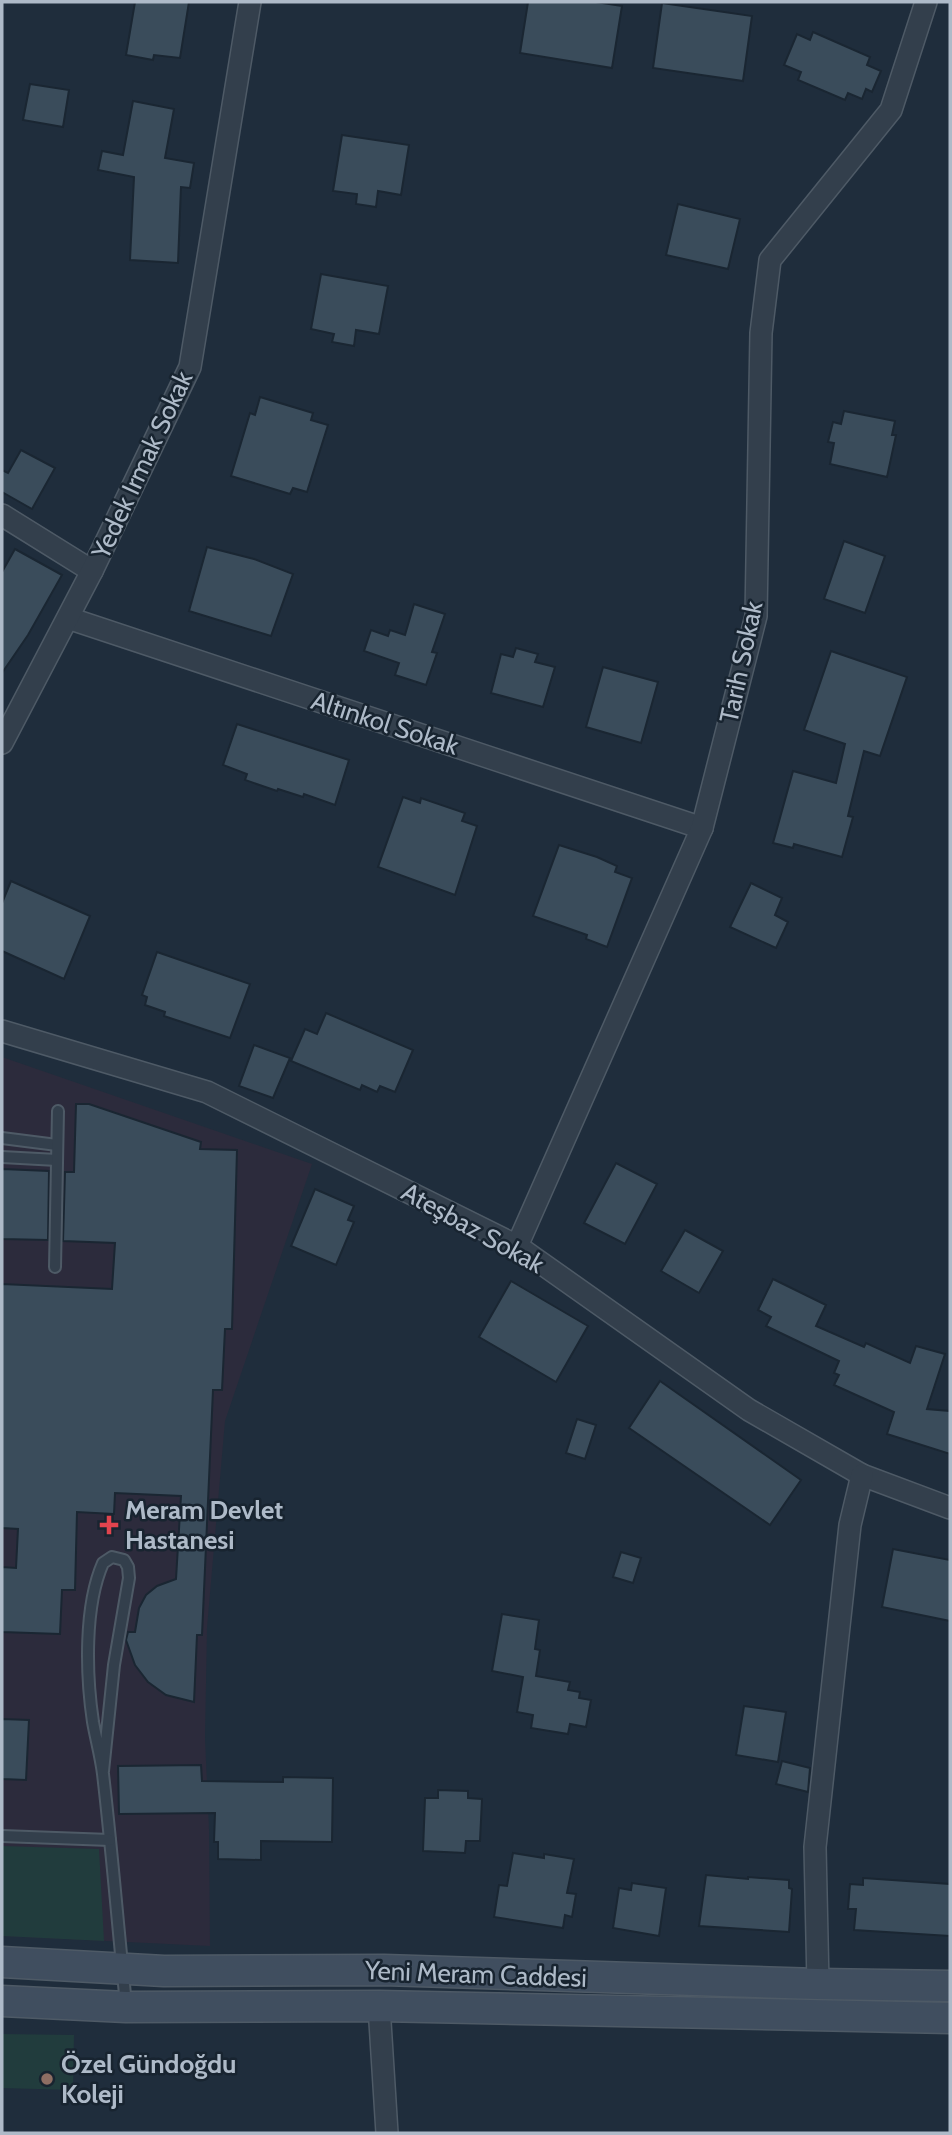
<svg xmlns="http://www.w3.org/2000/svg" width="952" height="2135" font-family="Cabin,sans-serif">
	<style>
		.medical { fill: #2c2b3c }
		.green { fill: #213c3d }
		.building { fill: #3a4c5b; stroke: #1a2632; stroke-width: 2 }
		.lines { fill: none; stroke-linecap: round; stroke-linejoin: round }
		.lane-casing { stroke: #4e5a66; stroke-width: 14 }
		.street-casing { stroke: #4e5a66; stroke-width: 24 }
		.secondary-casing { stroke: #4e5a66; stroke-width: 33 }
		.lane { stroke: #333f4c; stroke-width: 10 }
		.street { stroke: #333f4c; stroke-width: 21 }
		.secondary { stroke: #404e5f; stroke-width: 30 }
		.health-dot { fill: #e0444e; stroke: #182430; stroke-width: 2.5 }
		.education-dot { fill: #8d6e63; stroke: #182430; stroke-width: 2.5 }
		.labels { text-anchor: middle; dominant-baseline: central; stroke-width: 5; stroke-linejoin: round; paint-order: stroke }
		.street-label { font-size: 26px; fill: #aebac8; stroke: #182430 }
		.poi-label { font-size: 26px; font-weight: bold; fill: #aebac8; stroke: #182430; text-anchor: start }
	</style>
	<rect width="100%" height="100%" fill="#1f2d3c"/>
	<path class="medical" d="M2 1057 312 1164 225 1421 207 1628 205 1738 209 1829 210 1946 2 1936Z"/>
	<g class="green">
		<path d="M2 1846 99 1849 104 1941 2 1936Z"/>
		<path d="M2 2034 74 2035 73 2090 2 2088Z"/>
	</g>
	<g class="building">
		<path d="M135 2H189L180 58 154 55 153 60 126 55Z"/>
		<path d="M528 2H596L622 6 612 68 520 53Z"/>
		<path d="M662 3 752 16 743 81 653 68Z"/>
		<path d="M813 32 870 57 867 65 881 71 872 92 866 89 862 99 848 93 845 100 798 80 801 72 784 65 797 34 810 40Z"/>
		<path d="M30 84 69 90 63 127 23 120Z"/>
		<path d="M133 101 174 109 165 158 194 163 190 188 181 187 178 263 130 260 134 177 98 170 102 151 123 155Z"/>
		<path d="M342 135 409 145 401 195 378 191 376 207 356 204 357 194 333 191Z"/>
		<path d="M678 204 740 219 728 269 666 255Z"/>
		<path d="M321 274 388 286 379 334 356 330 354 346 332 342 334 334 311 329Z"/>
		<path d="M260 397 313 413 311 420 328 425 307 492 293 488 290 494 231 476 250 413 255 415Z"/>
		<path d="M844 411 895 421 892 435H896L887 477 830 464 834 443 828 442 833 422 841 424Z"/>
		<path d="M21 450 55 468 32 509 2 492V470L8 473Z"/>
		<path d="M844 541 885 556 865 613 824 599Z"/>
		<path d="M207 547 254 559 293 574 271 636 189 611Z"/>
		<path d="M15 549 62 575 28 635 2 673V572Z"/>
		<path d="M414 604 445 614 432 652 437 653 426 685 395 675 399 663 364 651 371 630 388 636 390 630 405 635Z"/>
		<path d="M516 648 538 654 535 662 555 667 543 707 491 693 501 654 513 657Z"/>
		<path d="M831 651 907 677 880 756 864 751 848 816 853 817 842 857 794 844 793 848 773 843 793 771 836 783 845 744 804 730Z"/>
		<path d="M603 667 658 682 641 743 586 727Z"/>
		<path d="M237 724 349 760 335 805 304 794 303 797 278 789 277 791 245 780 247 774 223 765Z"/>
		<path d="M403 797 420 803 421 798 465 813 462 821 477 826 455 895 378 867Z"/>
		<path d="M559 845 597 857 617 866 615 872 632 878 607 947 586 939 587 935 533 916Z"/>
		<path d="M11 881 90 916 64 979 2 951V903Z"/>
		<path d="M751 883 782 898 775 915 788 922 776 948 730 927Z"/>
		<path d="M157 952 250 984 230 1038 164 1016 165 1012 145 1005 147 997 142 995Z"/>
		<path d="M326 1013 413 1050 395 1092 380 1086 377 1092 362 1085 360 1090 291 1061 305 1029 317 1034Z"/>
		<path d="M254 1045 290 1058 273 1098 239 1086Z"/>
		<path d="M76 1104H89L201 1142 200 1149 237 1150 232 1329H225L222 1390H213L202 1635H197L194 1702 166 1695 148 1682 135 1665 126 1640 128 1632H135L139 1608 146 1595 157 1586 176 1579 181 1496 115 1493 114 1514 77 1512 75 1590H62L60 1634 2 1632V1567L16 1568 18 1529 2 1528V1284L112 1289 115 1243 63 1241 65 1172H74Z"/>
		<path d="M616 1163 657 1184 625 1244 584 1223Z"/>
		<path d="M2 1169 49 1171 48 1240 2 1239Z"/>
		<path d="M315 1189 354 1206 348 1220 354 1222 336 1265 291 1246Z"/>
		<path d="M685 1230 723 1251 699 1293 661 1271Z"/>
		<path d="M773 1279 826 1305 816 1326 864 1347 866 1343 910 1363 916 1346 945 1354 927 1409 950 1411V1454L887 1434 894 1412 834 1385 839 1375 834 1373 839 1361 766 1326 771 1317 758 1310Z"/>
		<path d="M511 1281 588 1326 556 1382 479 1337Z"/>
		<path d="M660 1381 801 1480 770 1525 629 1428Z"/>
		<path d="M577 1419 596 1425 585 1459 566 1453Z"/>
		<path d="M893 1549 950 1560V1621L882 1607Z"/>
		<path d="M621 1552 641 1558 633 1583 613 1577Z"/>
		<path d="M502 1614 539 1620 535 1649 540 1650 536 1676 570 1682 568 1690 580 1692 579 1698 591 1700 586 1727 570 1724 568 1734 531 1728 533 1715 517 1712 523 1677 492 1671Z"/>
		<path d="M744 1706 786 1712 778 1762 736 1755Z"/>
		<path d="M2 1719 29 1720 26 1780 2 1779Z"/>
		<path d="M782 1761 810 1768 808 1792 776 1784Z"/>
		<path d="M201 1765 202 1781 283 1782V1777L333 1778 332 1842 261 1841V1860L218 1859V1842H214L215 1813 119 1814 118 1766Z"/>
		<path d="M438 1790 468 1791V1798L482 1799 480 1841H466L465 1853 423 1851 425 1798H438Z"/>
		<path d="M513 1853 544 1858V1854L574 1859 567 1893 576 1894 572 1917 565 1915 563 1928 494 1917 499 1885 507 1886Z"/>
		<path d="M706 1875 748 1879V1877L789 1880V1888L792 1889 789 1932 699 1926Z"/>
		<path d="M863 1878 950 1884V1936L854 1930 856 1909H848L850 1884 863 1885Z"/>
		<path d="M632 1883 666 1888 659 1936 613 1928 619 1888 631 1890Z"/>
	</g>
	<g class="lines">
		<defs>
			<g id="lane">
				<path d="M2 1138 57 1145"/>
				<path d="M2 1157 57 1160"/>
				<path d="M55 1267 58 1111"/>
				<path d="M103 1771 114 1665 129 1578 128 1567 124 1560 112 1557 103 1563C84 1606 86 1675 93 1722 96 1739 101 1757 103 1774 112 1851 118 1928 126 2004"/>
				<path d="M2 1836 110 1840"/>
			</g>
			<g id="street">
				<path d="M2 515 92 571"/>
				<path d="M68 618 702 828"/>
				<path d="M2 743 92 571 190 367 250 2"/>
				<path d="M2 1031 207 1092 517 1246 749 1410 862 1475 950 1508"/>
				<path d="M517 1246 702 828 756 616 761 333 770 260 891 110 926 2"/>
				<path d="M818 1984 815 1847 850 1525 862 1475"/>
				<path d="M379 2006 387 2133"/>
			</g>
			<g id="secondary">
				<path d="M2 1962 164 1971 384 1970 818 1984 950 1986"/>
				<path d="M2 2001 126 2007 379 2006 950 2018"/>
			</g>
		</defs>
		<use href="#lane" class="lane-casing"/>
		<use href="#street" class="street-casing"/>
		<use href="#secondary" class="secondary-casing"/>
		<use href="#lane" class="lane"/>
		<use href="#street" class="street"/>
		<use href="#secondary" class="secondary"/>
	</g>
	<path class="health-dot" d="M105.5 1514.5h7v7h7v7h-7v7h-7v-7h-7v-7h7z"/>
	<circle class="education-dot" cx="47" cy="2079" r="7"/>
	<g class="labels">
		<g class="street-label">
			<text transform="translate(142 465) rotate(-65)">Yedek Irmak Sokak</text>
			<text transform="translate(741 662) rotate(-78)">Tarih Sokak</text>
			<text transform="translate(385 723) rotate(18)">Altınkol Sokak</text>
			<text transform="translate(473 1228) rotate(29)">Ateşbaz Sokak</text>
			<text transform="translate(476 1974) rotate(2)">Yeni Meram Caddesi</text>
		</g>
		<g class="poi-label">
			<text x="125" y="1510">Meram Devlet<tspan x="125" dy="30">Hastanesi</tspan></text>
			<text x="61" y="2064">Özel Gündoğdu<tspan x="61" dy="30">Koleji</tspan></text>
		</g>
	</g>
	<rect width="952" height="2135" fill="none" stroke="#aebac8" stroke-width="7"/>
</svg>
